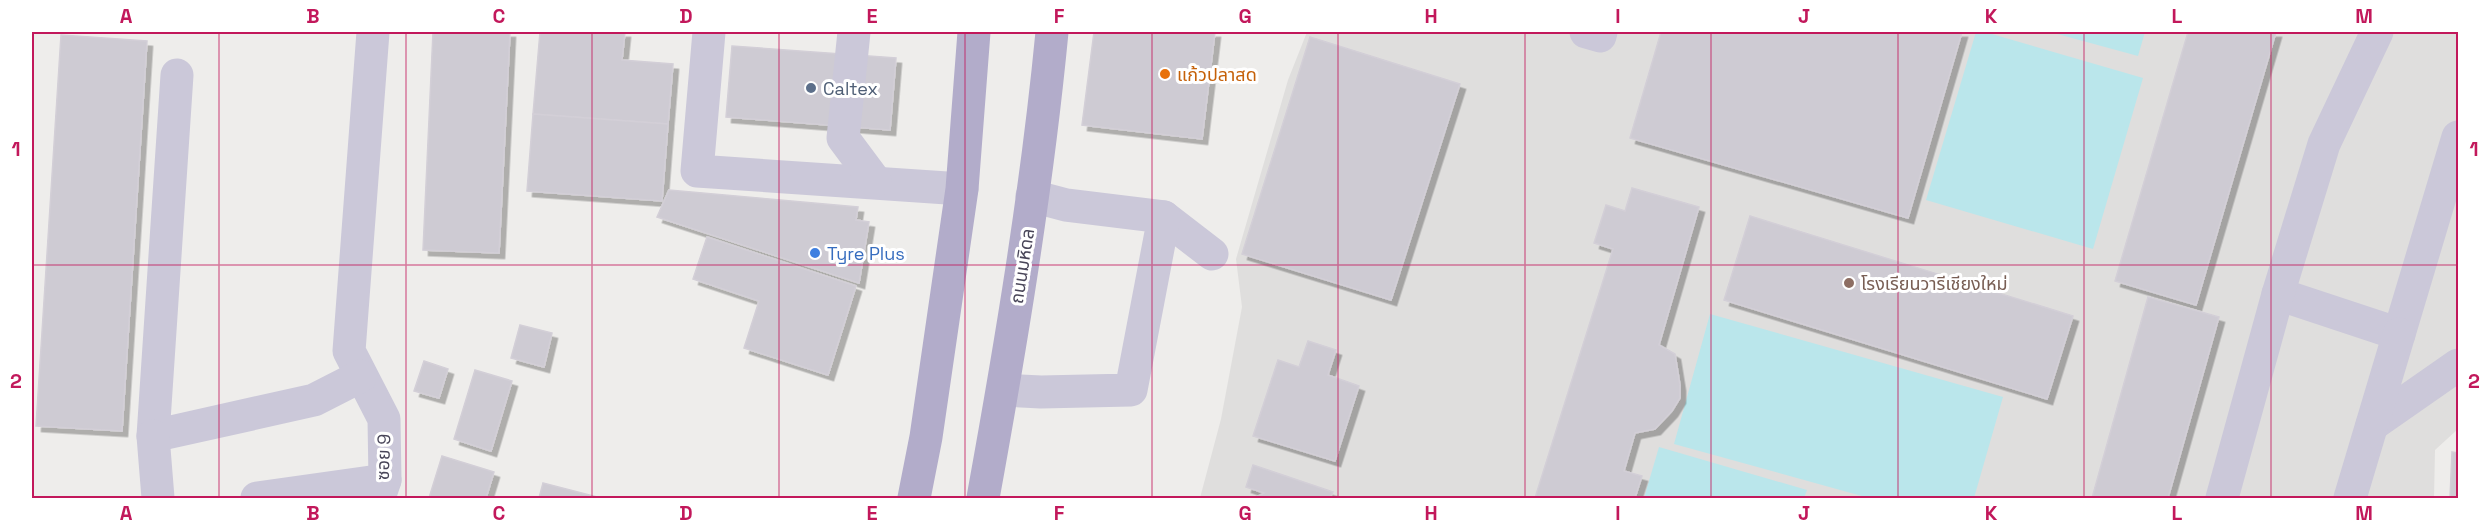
<svg xmlns="http://www.w3.org/2000/svg" width="2490" height="530" font-family="'Space Grotesk','Noto Sans Thai',sans-serif">
	<style>
		.education { fill: #dfdedd }
		.green { fill: #bae6eb }
		.building { fill: #cecbd3; stroke: #d3cfd7; stroke-width: 1.5; filter: url(#shadow) }
		.lines { fill: none; stroke-linecap: round; stroke-linejoin: round }
		.minor { stroke: #cbc8d9; stroke-width: 33 }
		.major { stroke: #b2acca; stroke-width: 33 }
		.grid { fill: none; stroke: #c2185b; stroke-width: 1.5; stroke-opacity: 0.55 }
		.food-dot { fill: #e8710a; stroke: #fff; stroke-width: 2 }
		.service-dot { fill: #5c6f8a; stroke: #fff; stroke-width: 2 }
		.shop-dot { fill: #3f7fe0; stroke: #fff; stroke-width: 2 }
		.education-dot { fill: #8d6e63; stroke: #fff; stroke-width: 2 }
		.labels { text-anchor: middle; dominant-baseline: central; stroke-width: 6; stroke-linejoin: round; paint-order: stroke }
		.food-label { font-size: 18px; fill: #c56008; stroke: #fff; text-anchor: start }
		.service-label { font-size: 18px; fill: #4e5e75; stroke: #fff; text-anchor: start }
		.shop-label { font-size: 18px; fill: #366cbe; stroke: #fff; text-anchor: start }
		.street-label { font-size: 18px; fill: #484558; stroke: #fff }
		.education-label { font-size: 18px; fill: #785e54; stroke: #fff; text-anchor: start }
		.neatline { fill: none; stroke: #c2185b; stroke-width: 2 }
		.grid-label { font-size: 20px; text-anchor: middle; font-weight: bold; fill: #c2185b }
	</style>
	<defs>
		<filter id="shadow"><feDropShadow dx="5.5" dy="5.5" stdDeviation="0" flood-color="#0004"/></filter>
	</defs>
	<rect width="100%" height="100%" fill="#eeedeb"/>
	<path class="education" d="M1307 32H2458V429L2435 450 2434 498H1200L1221 419 1242 307 1236 259 1288 80Z"/>
	<g class="green">
		<path d="M1976 32H1985L2143 78 2093 249 1926 200Z"/>
		<path d="M2050 32H2145L2138 56Z"/>
		<path d="M1710 314 2003 397 1974 498H1869L1674 444Z"/>
		<path d="M1659 447 1807 490 1804 498H1644Z"/>
	</g>
	<g class="building">
		<path d="M433 32H510L499 253 423 250Z"/>
		<path d="M540 32H625L622 60 673 64 668 124 533 114Z"/>
		<path d="M1094 32H1215L1202 139 1082 125Z"/>
		<path d="M1661 32H1962L1908 218 1630 138Z"/>
		<path d="M2188 32H2276L2196 305 2115 281Z"/>
		<path d="M61 35 147 41 122 431 36 426Z"/>
		<path d="M1310 37 1460 84 1391 300 1242 254Z"/>
		<path d="M732 46 896 58 890 130 726 117Z"/>
		<path d="M533 114 668 124 662 201 527 191Z"/>
		<path d="M1632 188 1699 207 1659 345 1675 354 1680 385V398L1672 411 1655 429 1635 433 1624 471 1642 476 1635 498H1535L1613 249 1594 243 1606 205 1625 211Z"/>
		<path d="M669 190 858 207 856 220 869 222 859 283 657 217Z"/>
		<path d="M1750 216 2073 316 2047 399 1724 300Z"/>
		<path d="M707 237 856 286 828 375 744 348 759 301 693 279Z"/>
		<path d="M2148 297 2219 317 2168 498H2092Z"/>
		<path d="M520 325 552 333 544 367 511 358Z"/>
		<path d="M1308 341 1336 350 1328 375 1359 386 1335 461 1253 436 1278 360 1299 367Z"/>
		<path d="M424 361 448 369 439 398 414 391Z"/>
		<path d="M475 370 512 381 491 451 454 439Z"/>
		<path d="M2452 452 2458 453V498H2450Z"/>
		<path d="M442 456 494 472 486 498H429Z"/>
		<path d="M1253 465 1333 492 1330 498H1255L1264 493 1246 487Z"/>
		<path d="M543 483 601 498H539Z"/>
	</g>
	<g class="lines">
		<g class="minor">
			<path d="M373 32 349 351 384 419 385 480 379 498"/>
			<path d="M709 32 697 171 962 189"/>
			<path d="M854 32 843 138 875 181"/>
			<path d="M1586 32 1600 36 1601 32"/>
			<path d="M177 75 153 436 314 400 361 376"/>
			<path d="M1164 217 1212 254"/>
			<path d="M2278 294 2399 334 2458 137"/>
			<path d="M1003 390 1041 392 1131 390 1164 217 1066 205 1032 196"/>
			<path d="M2372 425 2458 365"/>
			<path d="M153 436 158 498"/>
			<path d="M257 498 385 480"/>
			<path d="M2222 498 2278 294 2324 144 2377 32"/>
			<path d="M2350 498 2399 334"/>
		</g>
		<g class="major">
			<path d="M914 498 926 437 962 189 974 32"/>
			<path d="M983 498C1011 344 1037 188 1052 32"/>
		</g>
	</g>
	<path class="grid" d="M219 32V498M406 32V498M592 32V498M779 32V498M965 32V498M1152 32V498M1338 32V498M1525 32V498M1711 32V498M1898 32V498M2084 32V498M2271 32V498M32 265H2458"/>
	<circle class="food-dot" cx="1165" cy="74" r="6"/>
	<circle class="service-dot" cx="811" cy="88" r="6"/>
	<circle class="shop-dot" cx="815" cy="253" r="6"/>
	<circle class="education-dot" cx="1849" cy="283" r="6"/>
	<g class="labels">
		<g class="food-label">
			<text x="1177" y="74">แก้วปลาสด</text>
		</g>
		<g class="service-label">
			<text x="823" y="88">Caltex</text>
		</g>
		<g class="shop-label">
			<text x="827" y="253">Tyre Plus</text>
		</g>
		<g class="street-label">
			<text transform="translate(1022 266) rotate(-81)">ถนนมหิดล</text>
			<text transform="translate(383 457) rotate(-88)">ซอย 9</text>
		</g>
		<g class="education-label">
			<text x="1861" y="283">โรงเรียนวารีเชียงใหม่</text>
		</g>
	</g>
	<rect width="2490" height="530" fill="none" stroke="#ffffff" stroke-width="66"/>
	<rect x="33" y="33" width="2424" height="464" class="neatline"/>
	<g class="grid-label">
		<text x="126" y="23">A</text>
		<text x="313" y="23">B</text>
		<text x="499" y="23">C</text>
		<text x="686" y="23">D</text>
		<text x="872" y="23">E</text>
		<text x="1059" y="23">F</text>
		<text x="1245" y="23">G</text>
		<text x="1431" y="23">H</text>
		<text x="1618" y="23">I</text>
		<text x="1804" y="23">J</text>
		<text x="1991" y="23">K</text>
		<text x="2177" y="23">L</text>
		<text x="2364" y="23">M</text>
		<text x="16" y="156">1</text>
		<text x="2474" y="156">1</text>
		<text x="16" y="388">2</text>
		<text x="2474" y="388">2</text>
		<text x="126" y="520">A</text>
		<text x="313" y="520">B</text>
		<text x="499" y="520">C</text>
		<text x="686" y="520">D</text>
		<text x="872" y="520">E</text>
		<text x="1059" y="520">F</text>
		<text x="1245" y="520">G</text>
		<text x="1431" y="520">H</text>
		<text x="1618" y="520">I</text>
		<text x="1804" y="520">J</text>
		<text x="1991" y="520">K</text>
		<text x="2177" y="520">L</text>
		<text x="2364" y="520">M</text>
	</g>
</svg>
